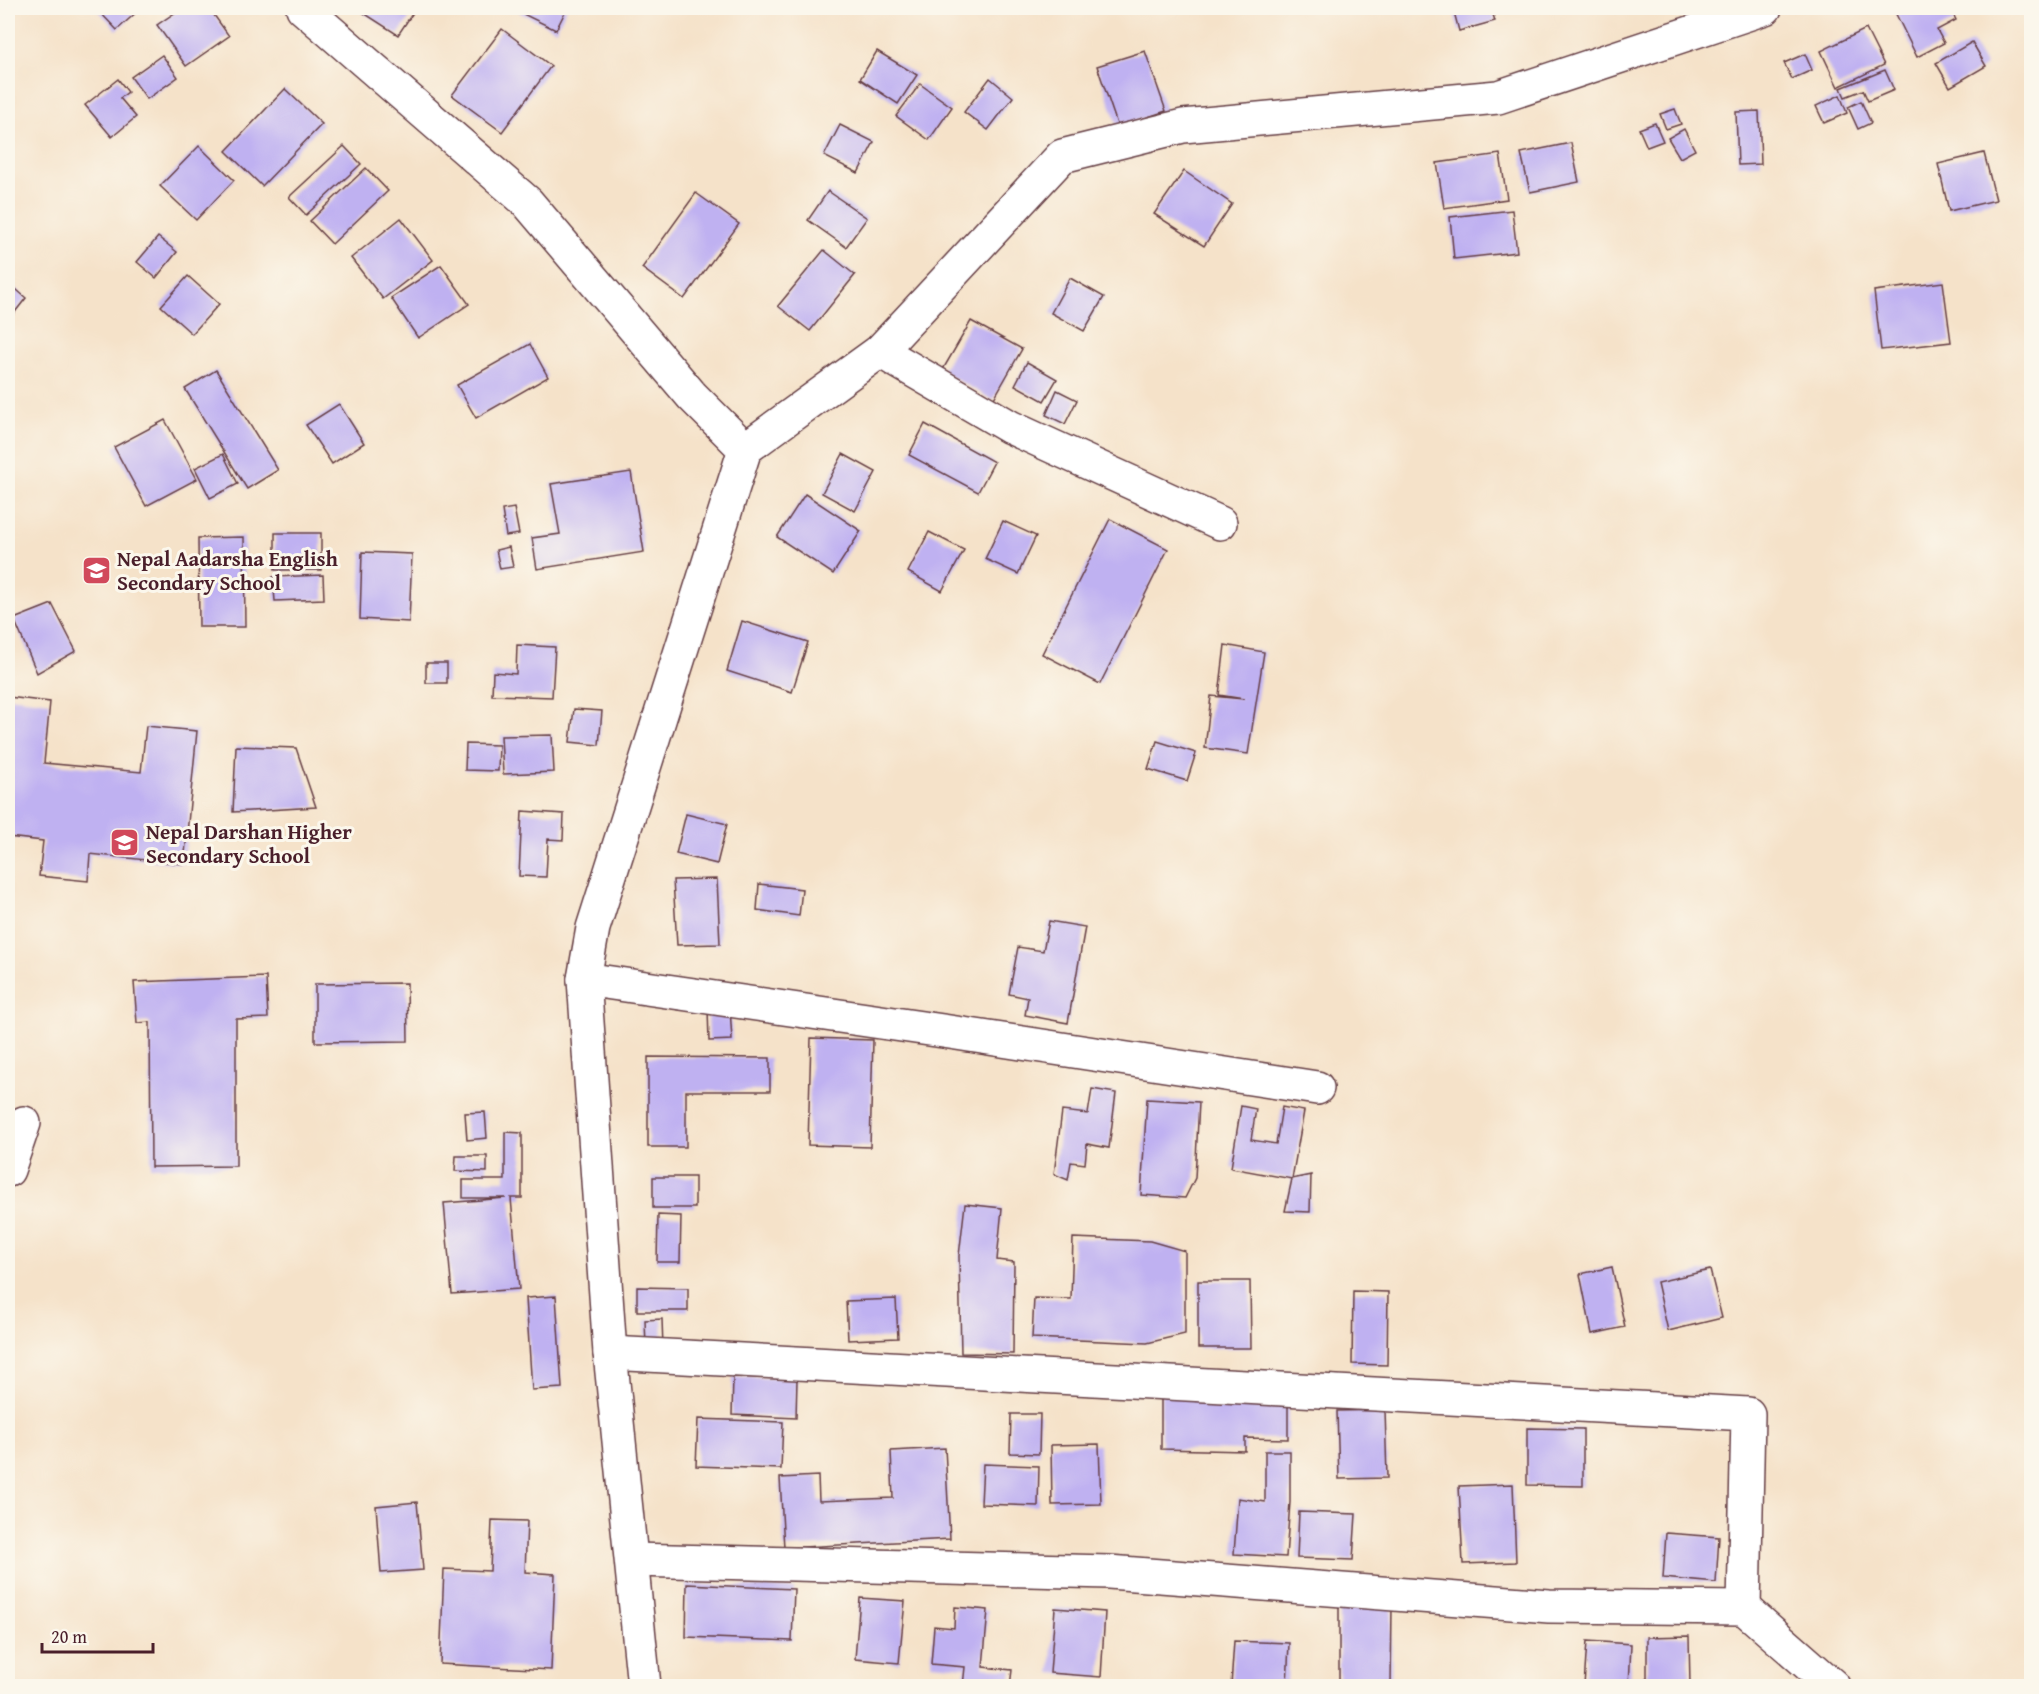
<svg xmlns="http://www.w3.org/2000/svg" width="2039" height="1694" font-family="'Gentium Book Plus',serif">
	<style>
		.building { fill: #bfb1f1 }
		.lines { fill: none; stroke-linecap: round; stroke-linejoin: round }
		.minor-casing { stroke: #643c43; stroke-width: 36 }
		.minor { stroke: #fff; stroke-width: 33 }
		.labels { text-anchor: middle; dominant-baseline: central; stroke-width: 6; stroke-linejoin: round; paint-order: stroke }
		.poi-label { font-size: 21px; font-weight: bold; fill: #4a1f2b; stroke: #fbf7ec; text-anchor: start }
	</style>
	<rect width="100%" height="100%" fill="#fbf7ec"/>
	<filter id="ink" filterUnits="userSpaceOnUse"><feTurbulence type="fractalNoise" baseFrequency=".0167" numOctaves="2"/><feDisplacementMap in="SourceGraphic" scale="12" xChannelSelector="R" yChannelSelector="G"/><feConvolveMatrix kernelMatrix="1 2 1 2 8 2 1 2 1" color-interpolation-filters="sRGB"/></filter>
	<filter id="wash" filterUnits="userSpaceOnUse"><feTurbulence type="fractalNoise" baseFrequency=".008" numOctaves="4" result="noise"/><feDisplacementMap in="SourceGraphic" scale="24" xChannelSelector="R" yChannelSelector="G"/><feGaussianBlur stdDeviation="1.35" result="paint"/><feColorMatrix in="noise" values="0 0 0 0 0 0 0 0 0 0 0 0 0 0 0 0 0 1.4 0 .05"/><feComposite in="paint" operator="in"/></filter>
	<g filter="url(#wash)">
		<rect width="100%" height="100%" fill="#f5e2c9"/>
		<g id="blocks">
			<g class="building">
				<path d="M96 8H141L117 30Z"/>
				<path d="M182 8H209L229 36 186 66 157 25Z"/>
				<path d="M356 8H416L398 35Z"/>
				<path d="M521 8H567L556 30 519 12Z"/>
				<path d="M1453 8H1491L1495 21 1459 31Z"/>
				<path d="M1893 8H1950L1956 20 1937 30 1944 43 1917 57Z"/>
				<path d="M502 29 551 66 502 132 452 95Z"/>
				<path d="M1866 29 1884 65 1838 87 1821 51Z"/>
				<path d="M1972 42 1986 66 1950 87 1936 63Z"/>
				<path d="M877 51 917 75 898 104 860 79Z"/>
				<path d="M1145 51 1166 111 1118 127 1097 66Z"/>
				<path d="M1805 54 1812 70 1792 79 1784 63Z"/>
				<path d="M162 55 178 77 147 99 131 77Z"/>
				<path d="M1885 70 1894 90 1868 101 1863 90 1845 97 1841 88Z"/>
				<path d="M990 78 1013 97 988 130 964 112Z"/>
				<path d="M118 79 128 92 120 98 136 117 112 137 85 105Z"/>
				<path d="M920 84 952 107 929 140 896 116Z"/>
				<path d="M285 89 322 124 262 186 226 151Z"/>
				<path d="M1840 95 1847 113 1824 123 1816 106Z"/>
				<path d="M1861 101 1871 123 1858 129 1848 107Z"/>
				<path d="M1675 109 1681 124 1666 129 1660 114Z"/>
				<path d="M1759 111 1761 164 1738 165 1736 112Z"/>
				<path d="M1655 123 1663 141 1647 147 1639 129Z"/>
				<path d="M840 125 874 142 858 173 824 156Z"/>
				<path d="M1684 129 1695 150 1680 158 1668 138Z"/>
				<path d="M1571 143 1579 182 1530 192 1521 153Z"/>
				<path d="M199 146 234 180 196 220 160 186Z"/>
				<path d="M344 146 361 164 306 215 289 197Z"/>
				<path d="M1984 153 1996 200 1949 211 1938 164Z"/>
				<path d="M1500 154 1507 199 1444 208 1437 163Z"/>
				<path d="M366 168 388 191 332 244 310 221Z"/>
				<path d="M1184 171 1232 204 1204 246 1154 214Z"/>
				<path d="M828 191 867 218 846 247 808 220Z"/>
				<path d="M696 193 739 224 684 299 642 268Z"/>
				<path d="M1512 210 1517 252 1454 259 1450 217Z"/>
				<path d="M401 218 433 260 383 299 351 258Z"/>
				<path d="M158 237 177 252 156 278 137 262Z"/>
				<path d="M824 250 855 275 810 331 778 306Z"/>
				<path d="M441 265 469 304 418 338 391 298Z"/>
				<path d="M188 276 219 304 192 334 161 306Z"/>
				<path d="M1070 278 1104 297 1084 331 1051 313Z"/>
				<path d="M8 282 26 298 8 321Z"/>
				<path d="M1943 282 1951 342 1881 350 1874 291Z"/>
				<path d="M971 321 1022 349 993 400 942 371Z"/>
				<path d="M530 344 548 377 476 418 457 385Z"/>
				<path d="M1027 362 1057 379 1044 401 1015 385Z"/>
				<path d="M216 370 278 470 247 489 185 389Z"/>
				<path d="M1057 390 1077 400 1065 424 1046 415Z"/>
				<path d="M339 404 364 443 332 464 306 425Z"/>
				<path d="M165 420 197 479 146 506 114 447Z"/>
				<path d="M925 424 994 462 978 492 909 455Z"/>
				<path d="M223 454 238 484 210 498 195 468Z"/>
				<path d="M843 454 876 472 855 511 822 493Z"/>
				<path d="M631 472 644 552 537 569 532 538 560 534 551 484Z"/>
				<path d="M805 494 861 531 833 574 777 537Z"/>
				<path d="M514 508 519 534 506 536 502 510Z"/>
				<path d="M1110 519 1168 549 1100 684 1042 654Z"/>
				<path d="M1003 521 1036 536 1018 574 985 559Z"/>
				<path d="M929 532 964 550 942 591 908 572Z"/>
				<rect x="275" y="533" width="46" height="37"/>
				<path d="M244 537 245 627H199L198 538Z"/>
				<path d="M509 547 513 567 500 569 496 550Z"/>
				<path d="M362 552 412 554 409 622 360 619Z"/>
				<path d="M323 575 324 599 275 601 273 577Z"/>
				<path d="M52 604 76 651 37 673 14 619Z"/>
				<path d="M742 621 808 642 792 692 727 671Z"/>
				<path d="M517 645 555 647 552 697 492 695 493 672 516 674Z"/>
				<path d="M1225 645 1264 652 1248 754 1205 748 1211 696 1244 699 1219 695Z"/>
				<rect x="426" y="663" width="21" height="20"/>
				<path d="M8 697 50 702 44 763 141 772 146 726 197 731 184 864 90 854 88 881 39 876 43 841 8 837Z"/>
				<path d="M574 709 602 711 599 745 570 742Z"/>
				<path d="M552 735 554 772 503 774 501 736Z"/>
				<path d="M1157 741 1196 753 1187 781 1148 769Z"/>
				<path d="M466 744 499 745 498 771 465 770Z"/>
				<path d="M236 746 296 748 316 807 233 812Z"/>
				<path d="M522 811 564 814 563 840 548 839 546 877 519 876Z"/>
				<path d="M686 814 727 824 717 864 676 854Z"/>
				<path d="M717 879 720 944 677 945 673 880Z"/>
				<path d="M759 884 802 889 799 916 757 910Z"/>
				<path d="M1049 921 1085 927 1068 1023 1025 1015 1028 998 1009 994 1018 947 1043 951Z"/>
				<path d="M266 977 268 1018 236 1019V1166L151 1167 150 1022 137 1023 134 982Z"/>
				<path d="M407 983 408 1041 315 1042V984Z"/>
				<path d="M730 1008 732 1040 709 1041 708 1009Z"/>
				<path d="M811 1038 873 1040 870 1147 808 1145Z"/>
				<path d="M648 1057 770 1058V1091H686V1147H648Z"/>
				<path d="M1092 1089 1116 1093 1109 1148 1087 1144 1085 1164 1071 1162 1068 1180 1054 1174 1062 1111 1088 1114Z"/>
				<path d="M1147 1099 1199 1102 1195 1178 1185 1198 1141 1195Z"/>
				<path d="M1241 1106 1256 1109 1251 1140 1276 1144 1282 1107 1304 1111 1292 1179 1231 1168Z"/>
				<path d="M485 1112 487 1138 467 1140 465 1113Z"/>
				<path d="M505 1132 522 1133V1198H511L519 1289 452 1294 444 1203 506 1198H463V1180H505Z"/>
				<path d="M456 1156H487V1172L455 1171Z"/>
				<path d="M1311 1175 1310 1212 1285 1211 1292 1179Z"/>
				<rect x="653" y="1177" width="42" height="31"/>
				<path d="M965 1204 1002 1208 997 1260 1014 1262 1013 1354 961 1353 959 1256Z"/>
				<path d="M658 1215 681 1216 680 1262H657Z"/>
				<path d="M1073 1238 1150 1241 1185 1251V1334L1147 1343 1032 1338 1034 1298 1071 1299Z"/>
				<path d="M1612 1267 1625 1327 1592 1334 1580 1274Z"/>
				<path d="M1710 1270 1722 1318 1668 1331 1657 1282Z"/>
				<path d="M1198 1281H1250L1251 1348H1198Z"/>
				<path d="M637 1287 688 1288V1311H637Z"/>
				<path d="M1353 1291 1388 1292 1387 1365 1352 1364Z"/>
				<path d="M556 1296 562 1388 532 1390 526 1298Z"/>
				<path d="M896 1299 898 1338 848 1340 846 1301Z"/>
				<path d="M662 1319 663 1347H646L645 1320Z"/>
				<path d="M733 1377 797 1379 796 1418 732 1415Z"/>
				<path d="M1161 1394H1288V1439L1245 1438V1451L1161 1449Z"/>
				<path d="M1385 1410 1387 1478 1339 1479 1337 1411Z"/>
				<path d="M1011 1414H1040L1039 1454 1010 1453Z"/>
				<path d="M698 1419 783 1422 781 1469 696 1466Z"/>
				<path d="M1527 1428 1583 1429V1486L1527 1485Z"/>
				<path d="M1099 1444 1101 1504 1052 1505 1051 1445Z"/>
				<path d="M945 1448 950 1539 784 1548 780 1478 818 1476 819 1501 893 1498 891 1451Z"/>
				<path d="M1265 1451H1290V1502L1286 1557 1234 1554 1238 1498 1265 1502Z"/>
				<path d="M983 1464 1039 1466 1038 1506 981 1504Z"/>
				<path d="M1513 1484 1516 1562 1463 1564 1459 1486Z"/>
				<path d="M417 1502 423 1570 381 1573 376 1506Z"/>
				<path d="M1299 1512 1356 1514 1353 1560 1297 1558Z"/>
				<path d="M492 1520 527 1521 525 1572 555 1574 551 1670 440 1664 444 1569 490 1571Z"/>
				<path d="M1666 1533 1719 1537 1716 1583 1663 1578Z"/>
				<path d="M687 1584 794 1589 792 1641 686 1637Z"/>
				<path d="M860 1598 905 1601 899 1663 855 1659Z"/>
				<path d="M1339 1605H1392L1391 1686H1339Z"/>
				<path d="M955 1607 988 1610 983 1667 1012 1670 1010 1686H963L965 1667 931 1664 934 1626 954 1628Z"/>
				<path d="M1055 1608 1105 1612 1101 1677 1050 1673Z"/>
				<path d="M1689 1636 1690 1686H1647V1637Z"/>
				<path d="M1234 1641 1289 1643 1287 1686H1231Z"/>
				<path d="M1587 1641 1631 1644 1629 1686H1584Z"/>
			</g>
		</g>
	</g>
	<g filter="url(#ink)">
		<use href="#blocks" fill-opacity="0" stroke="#643c43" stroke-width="1.5"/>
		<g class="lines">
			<defs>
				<g id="minor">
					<path d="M303 8 527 202 692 396 745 449 593 928 584 979 610 1353 644 1686"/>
					<path d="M880 351 1010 427 1220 523"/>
					<path d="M745 449 880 351 1062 156 1183 126 1498 97 1765 8"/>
					<path d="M584 979 943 1031 1317 1088"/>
					<path d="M8 1170 24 1123"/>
					<path d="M610 1353 1748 1414 1744 1608"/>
					<path d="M632 1560 1109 1572 1549 1606 1744 1608 1833 1686"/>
				</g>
			</defs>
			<use href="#minor" class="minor-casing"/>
			<use href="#minor" class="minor"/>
		</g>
	</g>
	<defs>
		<symbol id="school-square" viewBox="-11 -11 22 22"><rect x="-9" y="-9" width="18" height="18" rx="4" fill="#d1495b" stroke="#fbf7ec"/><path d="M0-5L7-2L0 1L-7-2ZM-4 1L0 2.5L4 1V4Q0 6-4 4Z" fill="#fff"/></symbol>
	</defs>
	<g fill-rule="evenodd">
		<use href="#school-square" x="80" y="554" width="33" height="33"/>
		<use href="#school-square" x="108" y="826" width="33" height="33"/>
	</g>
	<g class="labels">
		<g class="poi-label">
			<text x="117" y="558">Nepal Aadarsha English<tspan x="117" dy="24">Secondary School</tspan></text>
			<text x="146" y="831">Nepal Darshan Higher<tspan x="146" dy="24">Secondary School</tspan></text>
		</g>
	</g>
	<rect width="2039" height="1694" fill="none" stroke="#fbf7ec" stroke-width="30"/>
	<path d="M42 1643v9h111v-9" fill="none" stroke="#4a1f2b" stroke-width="3"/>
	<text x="51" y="1643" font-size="18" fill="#4a1f2b" stroke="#fbf7ec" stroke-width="4.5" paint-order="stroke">20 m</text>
</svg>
